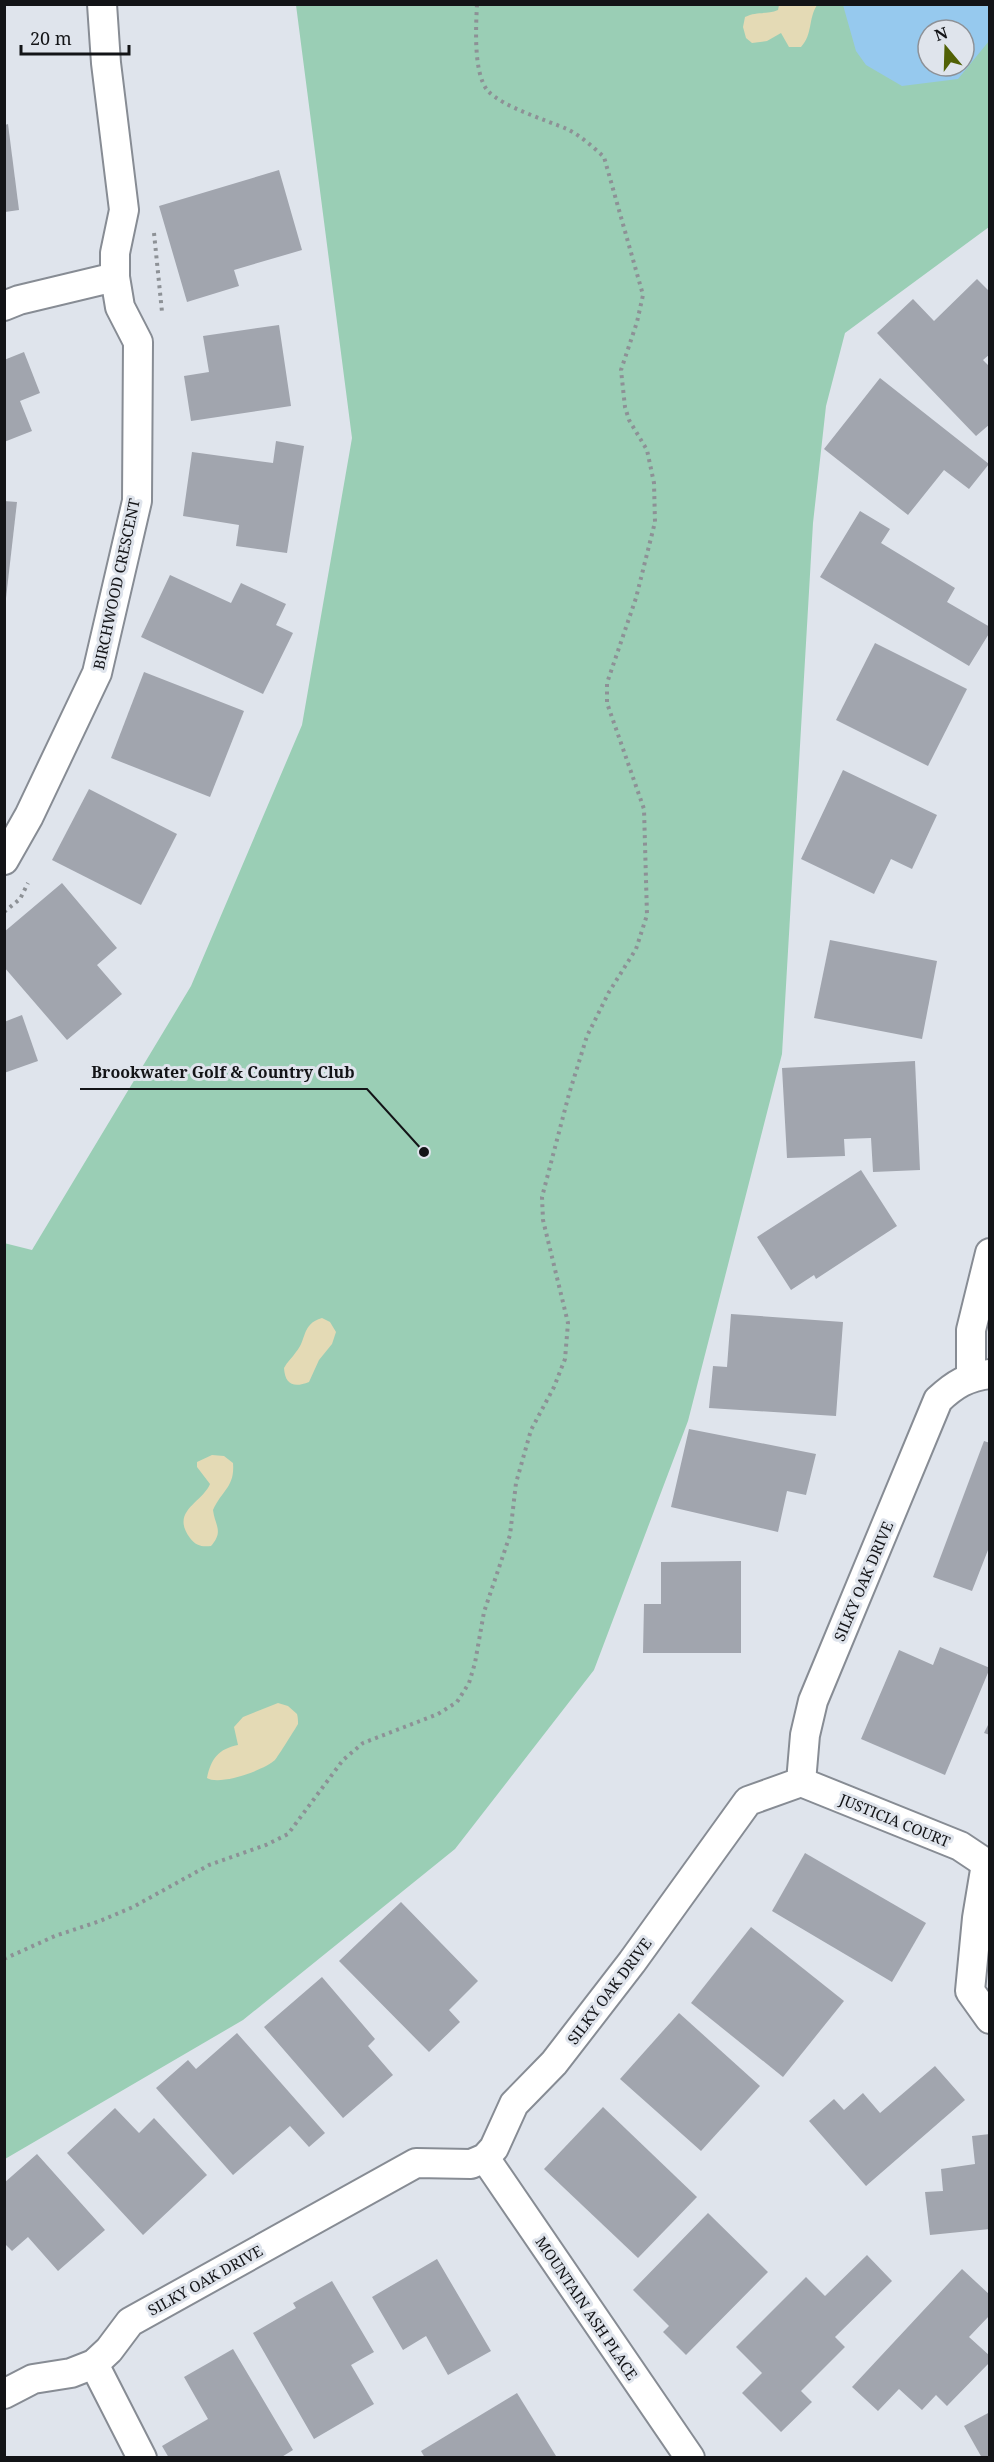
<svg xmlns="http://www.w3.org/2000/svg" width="994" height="2462" font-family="'Noto Serif',serif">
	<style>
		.green { fill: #9aceb5; fill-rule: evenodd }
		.sand { fill: #e4dab5 }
		.water { fill: #96c9ee; fill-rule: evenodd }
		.building { fill: #a1a5ae }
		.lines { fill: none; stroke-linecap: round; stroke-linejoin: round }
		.minor-casing { stroke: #878c94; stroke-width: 32 }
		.path { stroke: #8d9196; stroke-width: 4; stroke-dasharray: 3 4.5; stroke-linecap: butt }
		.minor { stroke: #fff; stroke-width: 28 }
		.labels { text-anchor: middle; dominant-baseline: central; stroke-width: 6; stroke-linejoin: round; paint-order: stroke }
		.street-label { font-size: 15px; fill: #131417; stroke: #dfe4ec }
		.leader { fill: none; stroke: #131417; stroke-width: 2 }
		.callout-dot { fill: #131417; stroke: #dfe4ec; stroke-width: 2 }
		.callout-label { font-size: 16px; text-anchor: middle; font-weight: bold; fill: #131417; stroke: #dfe4ec; stroke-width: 6; stroke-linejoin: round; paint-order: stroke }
	</style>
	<rect width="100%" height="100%" fill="#dfe4ec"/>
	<path class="green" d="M296 5H989V227L845 333 826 406 813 523 782 1054 688 1421 594 1670 455 1849 243 2020 5 2159 4 1243 32 1250 191 986 302 725 352 438ZM928 30H964V66H928Z"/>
	<g class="sand">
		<path d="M779 5H817C808 19 813 34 801 47H789L781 33 767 41 752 43 746 38 743 27 745 17C757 11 767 15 778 10Z"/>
		<path d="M322 1318 330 1322 336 1332 332 1344 319 1360 309 1382C294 1388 285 1385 284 1368 287 1362 292 1358 296 1352 307 1340 301 1324 322 1318Z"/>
		<path d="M212 1455 224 1456 233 1463C235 1487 222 1490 213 1510 215 1526 224 1531 211 1546 202 1547 196 1546 190 1538 170 1511 202 1503 210 1484L197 1467V1462Z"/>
		<path d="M278 1703 288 1706 297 1714C298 1717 298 1721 298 1724 297 1726 277 1758 275 1760 264 1770 220 1786 207 1778 211 1759 218 1749 238 1745L234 1727 243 1717Z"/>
	</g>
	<path class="water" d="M843 5H988L989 41 958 79 902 86 866 65 856 51ZM928 30H964V66H928Z"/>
	<g class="building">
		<path d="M8 124 19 210 5 212V125Z"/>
		<path d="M279 170 302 250 234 270 239 286 187 302 159 206Z"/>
		<path d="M977 279 990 292V354L983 360 990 367V424L976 436 877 333 913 299 934 321Z"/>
		<path d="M279 325 291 406 191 421 184 376 209 372 203 336Z"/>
		<path d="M24 352 40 393 20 401 32 431 4 442V360Z"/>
		<path d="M880 378 989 464 969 489 944 470 908 515 824 449Z"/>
		<path d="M276 441 304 446 287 553 236 546 239 525 183 516 192 452 273 463Z"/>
		<path d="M4 501 17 502 6 598H4Z"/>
		<path d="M860 511 890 529 881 543 955 588 947 602 990 627V632L969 666 820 577Z"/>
		<path d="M170 575 231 603 241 583 286 604 276 625 293 633 263 694 141 637Z"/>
		<path d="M875 643 967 689 928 766 836 720Z"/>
		<path d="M144 672 244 711 210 797 111 758Z"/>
		<path d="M843 770 937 815 912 869 891 859 874 894 801 859Z"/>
		<path d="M89 789 177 834 141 905 52 860Z"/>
		<path d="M62 883 117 948 97 965 122 994 67 1040 4 967V932Z"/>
		<path d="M830 940 937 961 922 1039 814 1018Z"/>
		<path d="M22 1015 38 1061 4 1073V1022Z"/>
		<path d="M915 1061 920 1170 873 1172 871 1138 844 1139 845 1156 787 1158 782 1068Z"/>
		<path d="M861 1170 897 1226 816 1279 814 1275 791 1290 757 1237Z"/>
		<path d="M731 1314 843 1322 836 1416 709 1408 713 1366 727 1367Z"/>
		<path d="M689 1429 816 1454 806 1495 787 1491 778 1532 671 1507Z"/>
		<path d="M984 1441 990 1443V1551L988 1550 972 1591 933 1577Z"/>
		<path d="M741 1561V1653H643L644 1604H661V1562Z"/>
		<path d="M940 1647 990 1668 945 1775 861 1739 899 1650 933 1665Z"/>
		<path d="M990 1721V1735L984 1733Z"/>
		<path d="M805 1853 926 1923 892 1982 772 1911Z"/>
		<path d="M401 1902 478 1981 449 2010 460 2022 429 2052 339 1961Z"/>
		<path d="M751 1927 844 2001 783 2077 691 2003Z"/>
		<path d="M322 1977 375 2039 368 2046 393 2075 343 2118 264 2027Z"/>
		<path d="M679 2013 760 2086 701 2151 620 2079Z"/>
		<path d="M237 2033 325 2133 309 2147 290 2126 233 2175 156 2088 188 2060 196 2069Z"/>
		<path d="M935 2066 965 2100 866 2186 809 2121 834 2099 844 2110 863 2093 880 2113Z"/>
		<path d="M603 2107 697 2197 638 2258 544 2169Z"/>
		<path d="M115 2108 139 2133 154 2118 207 2175 143 2235 67 2153Z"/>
		<path d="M990 2134V2229L930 2235 925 2192 943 2191 941 2169 975 2164 972 2136Z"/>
		<path d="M37 2154 105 2230 58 2271 28 2237 12 2251 4 2243V2183Z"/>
		<path d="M708 2213 768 2272 686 2355 663 2332 669 2326 633 2290Z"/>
		<path d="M867 2255 892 2281 835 2337 845 2347 801 2391 812 2402 781 2432 742 2393 762 2373 736 2347 806 2277 825 2296Z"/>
		<path d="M437 2259 491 2351 448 2375 426 2336 403 2350 372 2297Z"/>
		<path d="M962 2269 990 2295V2315L969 2337 990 2356V2362L947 2406 936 2395 922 2410 899 2389 878 2411 852 2387Z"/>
		<path d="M332 2281 374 2352 351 2365 374 2404 314 2439 253 2333 296 2308 293 2303Z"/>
		<path d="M233 2349 293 2450 280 2458H169L162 2446 208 2419 184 2377Z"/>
		<path d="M517 2393 556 2456 425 2458 421 2451Z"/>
		<path d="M990 2412V2458H982L964 2426Z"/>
	</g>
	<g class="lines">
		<defs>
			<g id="minor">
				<path d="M4 306 19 300 115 277"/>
				<path d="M4 860 29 816 97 673 137 501 138 342 120 307 115 277V253L124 210 106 63 102 4"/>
				<path d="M971 1377V1330L990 1253"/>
				<path d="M801 1782 960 1846 990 1866"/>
				<path d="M986 1864 977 1918 970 1991 990 2019"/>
				<path d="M485 2158 690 2458"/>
				<path d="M94 2364 142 2458"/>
				<path d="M4 2394 33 2379 71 2373 94 2364 109 2350 130 2322 416 2163 471 2164 485 2158 494 2148 514 2104 554 2063 632 1962 748 1801 801 1782 805 1735 813 1701 938 1400C955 1384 967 1377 990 1374"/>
			</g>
		</defs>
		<use href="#minor" class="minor-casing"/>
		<g class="path">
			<path d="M154 233 162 312"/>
			<path d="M4 912 20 899 28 883"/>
			<path d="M4 1959 55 1936 100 1921 133 1907 209 1865 266 1845 288 1834 343 1760 363 1743 438 1714 457 1702 469 1683 475 1663 484 1612 510 1535 516 1483 531 1430 554 1387 565 1359 568 1323 543 1220 542 1197 569 1094 587 1036 609 992 636 949 647 915 644 809 607 703V683L636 598 655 522 654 483 647 450 629 420 625 407 621 370 637 322 643 295 604 157C593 147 581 136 567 129 546 120 503 107 488 91 473 74 476 26 477 4"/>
		</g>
		<use href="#minor" class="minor"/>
	</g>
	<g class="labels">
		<g class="street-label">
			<text transform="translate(116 584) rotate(-78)">BIRCHWOOD CRESCENT</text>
			<text transform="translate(863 1581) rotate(-67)">SILKY OAK DRIVE</text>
			<text transform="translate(895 1820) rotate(22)">JUSTICIA COURT</text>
			<text transform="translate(609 1991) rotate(-53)">SILKY OAK DRIVE</text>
			<text transform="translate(205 2280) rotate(-29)">SILKY OAK DRIVE</text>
			<text transform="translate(587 2308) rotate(56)">MOUNTAIN ASH PLACE</text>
		</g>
	</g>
	<path class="leader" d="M424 1152L367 1089H80"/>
	<circle class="callout-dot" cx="424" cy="1152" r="6"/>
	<g class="callout-label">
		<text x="223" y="1078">Brookwater Golf &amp; Country Club</text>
	</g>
	<rect width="994" height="2462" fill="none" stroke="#131417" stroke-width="12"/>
	<g transform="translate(946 48) rotate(341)"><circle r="28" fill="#dfe4ec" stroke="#8d9197" stroke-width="1.5"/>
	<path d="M0-4.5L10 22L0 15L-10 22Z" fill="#516106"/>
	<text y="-9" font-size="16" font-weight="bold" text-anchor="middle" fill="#131417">N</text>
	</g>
	<path d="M21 45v9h108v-9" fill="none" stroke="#131417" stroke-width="3"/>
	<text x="30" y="45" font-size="18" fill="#131417" stroke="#dfe4ec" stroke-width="4.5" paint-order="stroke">20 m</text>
</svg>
